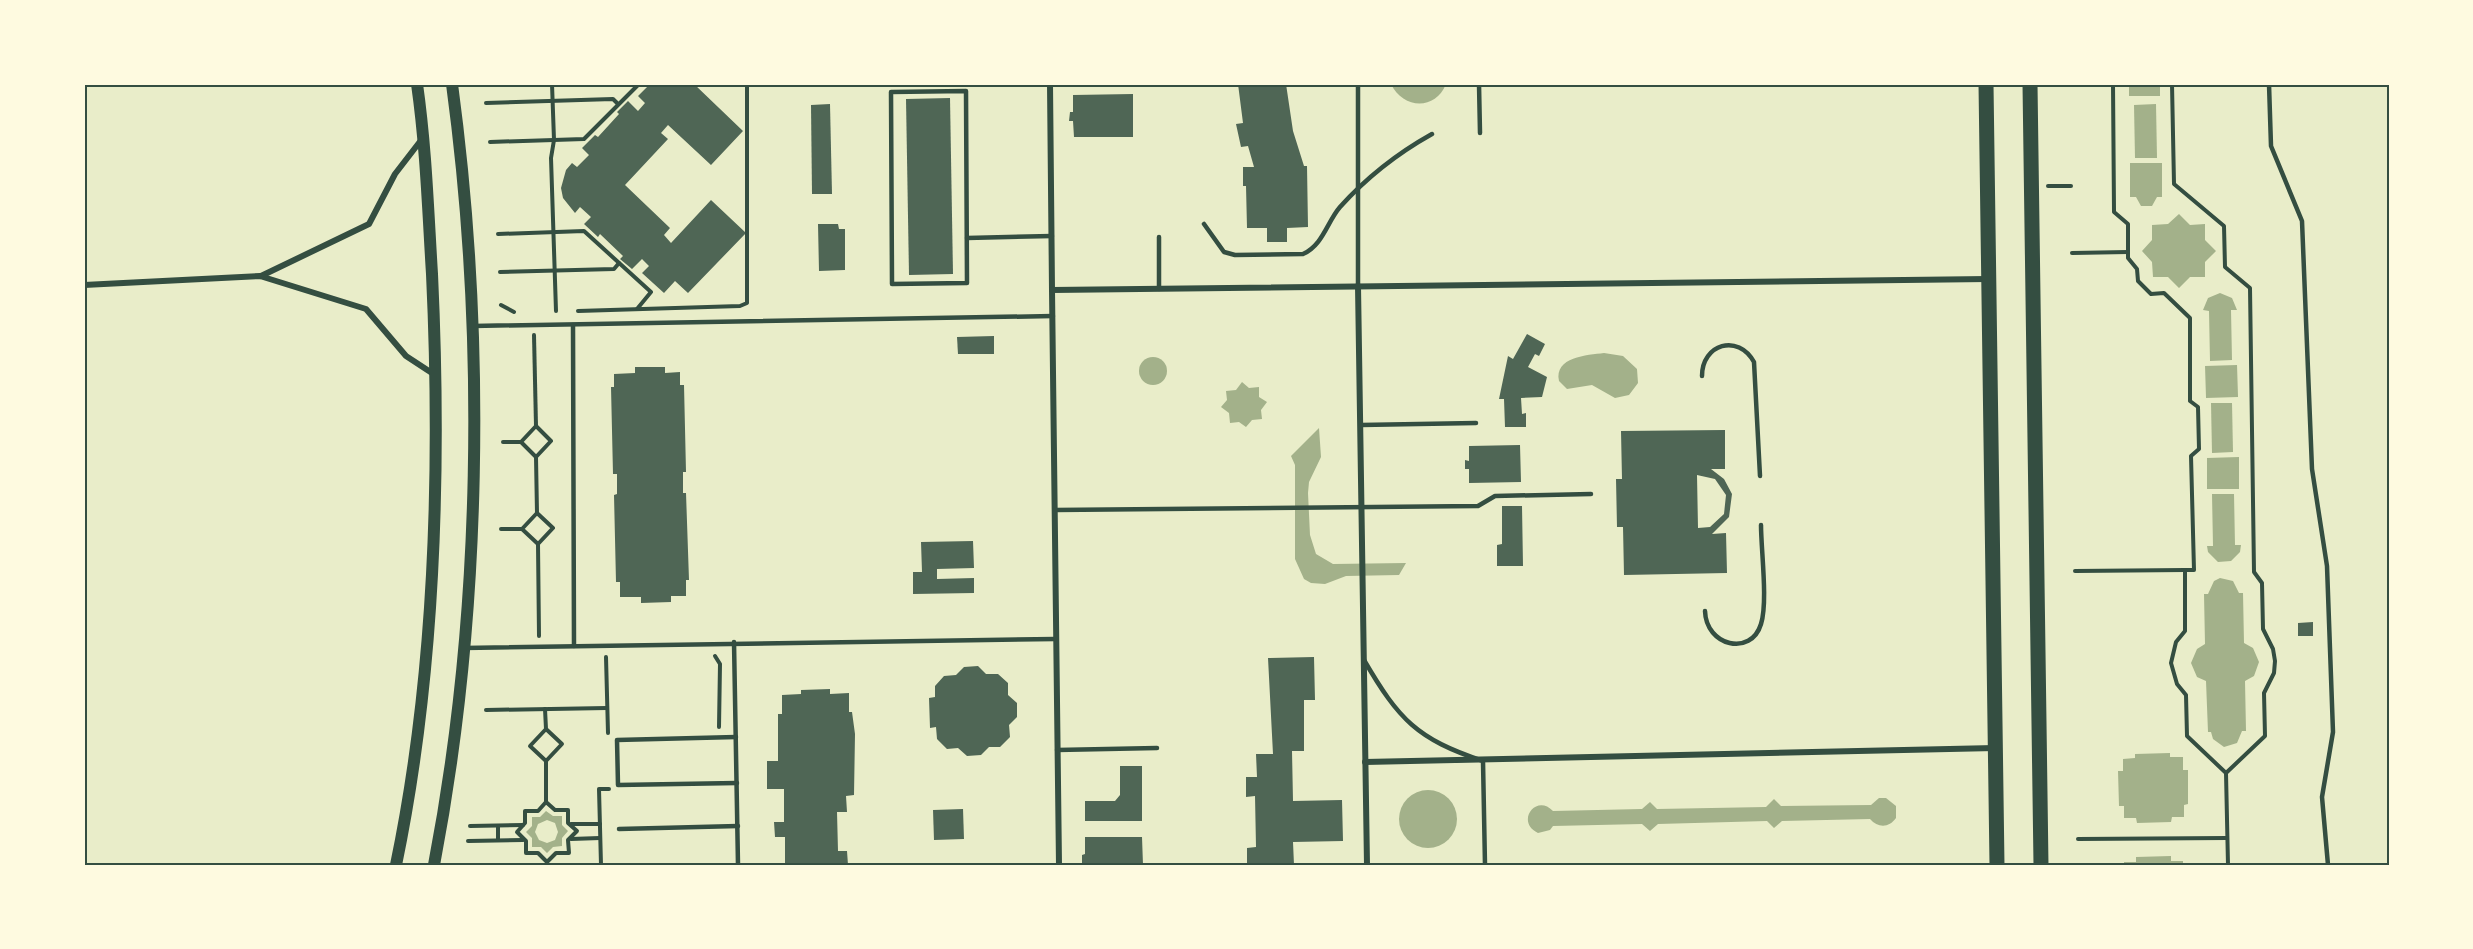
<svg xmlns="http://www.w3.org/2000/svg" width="2473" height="949" font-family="Raleway,sans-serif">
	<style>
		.water { fill: #a3b18a; fill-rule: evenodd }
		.building { fill: #4f6655; fill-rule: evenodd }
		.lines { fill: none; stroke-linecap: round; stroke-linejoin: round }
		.path { stroke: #344e41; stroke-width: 4 }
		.service { stroke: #344e41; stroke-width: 4.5 }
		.minor { stroke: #344e41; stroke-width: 6 }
		.secondary { stroke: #344e41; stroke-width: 12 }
		.primary { stroke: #344e41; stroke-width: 15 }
		.neatline { fill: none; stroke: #344e41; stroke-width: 2 }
	</style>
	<rect width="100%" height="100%" fill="#e9edc9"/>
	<g class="water">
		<path d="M1391 84H1446C1435 111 1403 109 1391 84Z"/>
		<rect x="2129" y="84" width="31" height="12"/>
		<path d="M2156 104 2157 158H2135L2134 105Z"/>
		<path d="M2162 163V197H2157L2152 206H2141L2136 197H2130V163Z"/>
		<path d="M2179 214 2190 225 2205 224V240L2216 251 2205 262V277H2190L2179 288 2168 277H2153L2152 262 2142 251 2152 240V225L2168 224Z"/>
		<path d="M2220 293 2232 298 2237 310H2231L2232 360 2210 361 2209 311 2203 310 2208 298Z"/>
		<path d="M1604 353 1623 356 1637 369 1638 383 1629 395 1615 398 1592 385 1567 389 1559 381C1554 357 1587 355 1604 353Z"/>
		<circle cx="1153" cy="371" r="14"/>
		<path d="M2237 365 2238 397 2206 398 2205 366Z"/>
		<path d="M1242 382 1249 388 1259 387V397L1267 402 1261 410 1262 419 1252 420 1246 427 1239 422 1230 423 1229 413 1221 407 1227 400 1226 391 1236 390Z"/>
		<path d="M2211 403H2232L2233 452 2212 453Z"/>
		<path d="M1319 428 1321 457 1309 482 1308 493 1310 535 1316 554 1333 564 1406 563 1399 575 1346 576 1325 584 1311 583 1304 579 1295 559V465L1291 456Z"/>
		<path d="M2239 457V489H2207V458Z"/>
		<path d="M2212 494H2234L2235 545H2241L2240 552 2231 561 2218 562 2208 552 2207 546H2213Z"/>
		<path d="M2220 578 2233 581 2239 593H2243L2244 643 2253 648 2259 662 2254 676 2245 681 2246 731H2242L2237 743 2224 747 2213 739 2211 732H2208L2206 681 2197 677 2191 663 2197 649 2205 644 2204 594H2208L2214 581Z"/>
		<path d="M2170 753V757H2183V770H2188V804L2184 805V817H2172L2171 822 2137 823 2136 818H2124V806H2119L2118 771H2123V759L2135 758V754Z"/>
		<circle cx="1428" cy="819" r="29"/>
		<path d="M1879 798H1886L1896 806V818C1889 828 1878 828 1870 819L1782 821 1774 828 1767 821 1658 824 1650 831 1642 824 1553 826 1550 830 1538 833C1515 822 1536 793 1553 811L1642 809 1650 802 1657 809 1766 807 1774 799 1781 806 1871 805Z"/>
		<path d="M546 811 553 816H562V825L568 831 562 838V846L553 847 547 853 541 847H532V838L526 832 532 826V817H540ZM547 820 555 823 558 832 555 840 547 843 539 840 535 832 538 824Z"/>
		<path d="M2171 856V861H2183V865H2124V862H2136V857Z"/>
	</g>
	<g class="building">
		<path d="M650 84 670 86 672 84H694L743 131 711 165 668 125 661 133 668 139 625 185 670 228 664 235 671 243 711 200 746 233 688 293 675 281 664 293 642 273 649 266 642 259 632 269 620 259 623 256 600 234 598 237 584 224 591 217 580 207 575 213 563 198 561 188 566 170 572 163 577 167 589 155 582 148 595 135 598 137 619 114 617 112 628 101 638 111 645 103 638 96Z"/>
		<path d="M1238 84H1286L1293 131 1304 166H1307L1308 227 1287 228V242H1267V228H1247L1246 186H1243V167H1254L1248 146 1241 147 1236 124 1243 123Z"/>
		<path d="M1133 94V137H1074L1073 121H1069L1070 112H1073V95Z"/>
		<path d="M950 98 953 274 909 275 906 99Z"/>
		<path d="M830 104 832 194H812L811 105Z"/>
		<path d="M818 224H838L839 229H845V270L819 271Z"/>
		<path d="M1527 334 1545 344 1539 356 1535 354 1528 367 1547 377 1542 397 1521 398 1522 414 1526 413V427H1505L1504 399H1499L1508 356 1513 359Z"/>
		<path d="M994 336V354H958L957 337Z"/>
		<path d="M635 367H665V373L680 372V385H684L686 472H683V493H686L689 580H686V596H671V602L641 603V597H620V582H616L614 495 617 494V474H613L611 387H614V374L635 373Z"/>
		<path d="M1725 430V469H1711L1724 479 1732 494 1729 517 1712 534 1726 533 1727 573 1624 575 1623 527H1617L1616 479H1622L1621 431ZM1697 475 1715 479 1726 495 1724 514 1710 527 1698 528Z"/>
		<path d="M1520 445 1521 482 1469 483V469H1465V460L1469 461V446Z"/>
		<path d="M1502 506H1522L1523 566H1497V545L1502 544Z"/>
		<path d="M973 541 974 568 937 569V579L974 578V593L913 594V572H922L921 542Z"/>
		<path d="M2313 622V636H2298V623Z"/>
		<path d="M1314 657 1315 700H1304V751H1292L1293 801 1342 800 1343 841 1293 842 1294 865H1247V848L1256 847 1255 796 1246 797V777H1257L1256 754H1273L1268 658Z"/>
		<path d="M978 666 986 674H998L1008 683V695L1017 703V717L1009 725 1010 737 1000 747H989L981 755 967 756 958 748 947 749 937 739 936 727 930 728 929 698 935 697V686L944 676 956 675 964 667Z"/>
		<path d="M830 689V694L849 693V712H852L855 734 854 795 846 796 847 812H837L838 851H847L848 865H785V837H775L774 822H784V789H767V761H778V714H782V695L801 694V690Z"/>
		<path d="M1120 766H1142V821H1085V801H1115L1120 795Z"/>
		<path d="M963 809 964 839 934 840 933 810Z"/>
		<path d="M1085 837H1142L1143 865 1082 863V855L1085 854Z"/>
	</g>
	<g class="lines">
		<g class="path">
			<path d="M552 84 554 140 551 158 556 311"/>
			<path d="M2113 84 2114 212 2128 224V258L2137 269 2138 281 2151 294 2164 293 2190 318V401L2198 407 2199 449 2191 456 2194 570H2185V631L2176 642 2171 663 2177 684 2186 695 2187 736 2226 773"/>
			<path d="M2172 84 2174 184 2224 226 2225 267 2250 288 2254 572 2262 583 2263 629 2273 649 2275 661 2274 673 2264 693 2265 736 2226 773 2228 865"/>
			<path d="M486 103 613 99 618 104"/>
			<path d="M490 142 584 139 639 84"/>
			<path d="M2048 186H2071"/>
			<path d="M498 234 584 231 651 292 637 309"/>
			<path d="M2072 253 2128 252"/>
			<path d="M500 272 614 269 619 263"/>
			<path d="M501 305 514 312"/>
			<path d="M578 311 740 306 747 303V84"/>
			<path d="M534 335 536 426"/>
			<path d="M503 442H521L536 426 551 441 536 457 521 442"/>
			<path d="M536 457 537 513"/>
			<path d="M501 529H522L537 513 553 528 538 544 522 529"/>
			<path d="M538 544 539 636"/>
			<path d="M2075 571 2185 570"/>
			<path d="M715 656 720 664 719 727"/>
			<path d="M606 657 608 733"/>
			<path d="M545 709 546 729 530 746 546 761 562 744 546 729"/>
			<path d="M486 710 607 708"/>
			<path d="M546 761V802"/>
			<path d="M546 802 555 810H568V823L577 831 568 840 569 853H556L547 862 538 853H526V841L517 832 525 823V811H538Z"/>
			<path d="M571 824H600"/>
			<path d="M470 826 523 825"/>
			<path d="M498 826V840"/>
			<path d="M571 839 600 838"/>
			<path d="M2078 839 2227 838"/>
			<path d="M468 841 523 840"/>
			<path d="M601 865 599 789H609"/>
		</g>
		<g class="service">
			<path d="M1358 84V286"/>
			<path d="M1479 84 1480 133"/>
			<path d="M2269 84 2271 146 2302 221 2312 469 2327 566 2333 732 2322 797 2328 865"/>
			<path d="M966 91 967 283 892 284 891 92Z"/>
			<path d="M1204 224 1224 252 1235 255 1303 254C1323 245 1327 222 1340 207 1367 177 1398 153 1432 134"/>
			<path d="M1159 237V289"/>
			<path d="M967 238 1052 236"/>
			<path d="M573 325 574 646"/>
			<path d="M473 326 1053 316"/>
			<path d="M1702 376C1702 344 1738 333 1754 362L1760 476"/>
			<path d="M1361 425 1476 423"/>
			<path d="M1055 510 1478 506 1495 496 1591 494"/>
			<path d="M1705 611C1706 646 1751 657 1761 624 1768 602 1761 550 1761 525"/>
			<path d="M734 642 738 865"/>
			<path d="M464 648 1055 639"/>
			<path d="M1364 660C1399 720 1417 739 1483 761L1485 865"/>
			<path d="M736 737 617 740 618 785 737 783"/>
			<path d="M1057 750 1157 748"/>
			<path d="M619 829 738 826"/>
		</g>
		<g class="minor">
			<path d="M1050 84 1052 290"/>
			<path d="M261 276 369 224 395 174 422 139"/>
			<path d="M84 285 260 276 366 309 406 356 435 375"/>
			<path d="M1358 286 1367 865"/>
			<path d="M1365 762 1995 748"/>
			<path d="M1059 865 1052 290 1988 279"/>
		</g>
		<g class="secondary">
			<path d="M396 865C435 677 441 465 432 274 428 210 426 147 417 84"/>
			<path d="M434 865C482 615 486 336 452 84"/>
		</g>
		<g class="primary">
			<path d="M1986 84 1997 865"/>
			<path d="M2030 84 2041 865"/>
		</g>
	</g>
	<rect width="2473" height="949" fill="none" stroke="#fefae0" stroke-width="171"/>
	<rect x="86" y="86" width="2302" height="778" class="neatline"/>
</svg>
